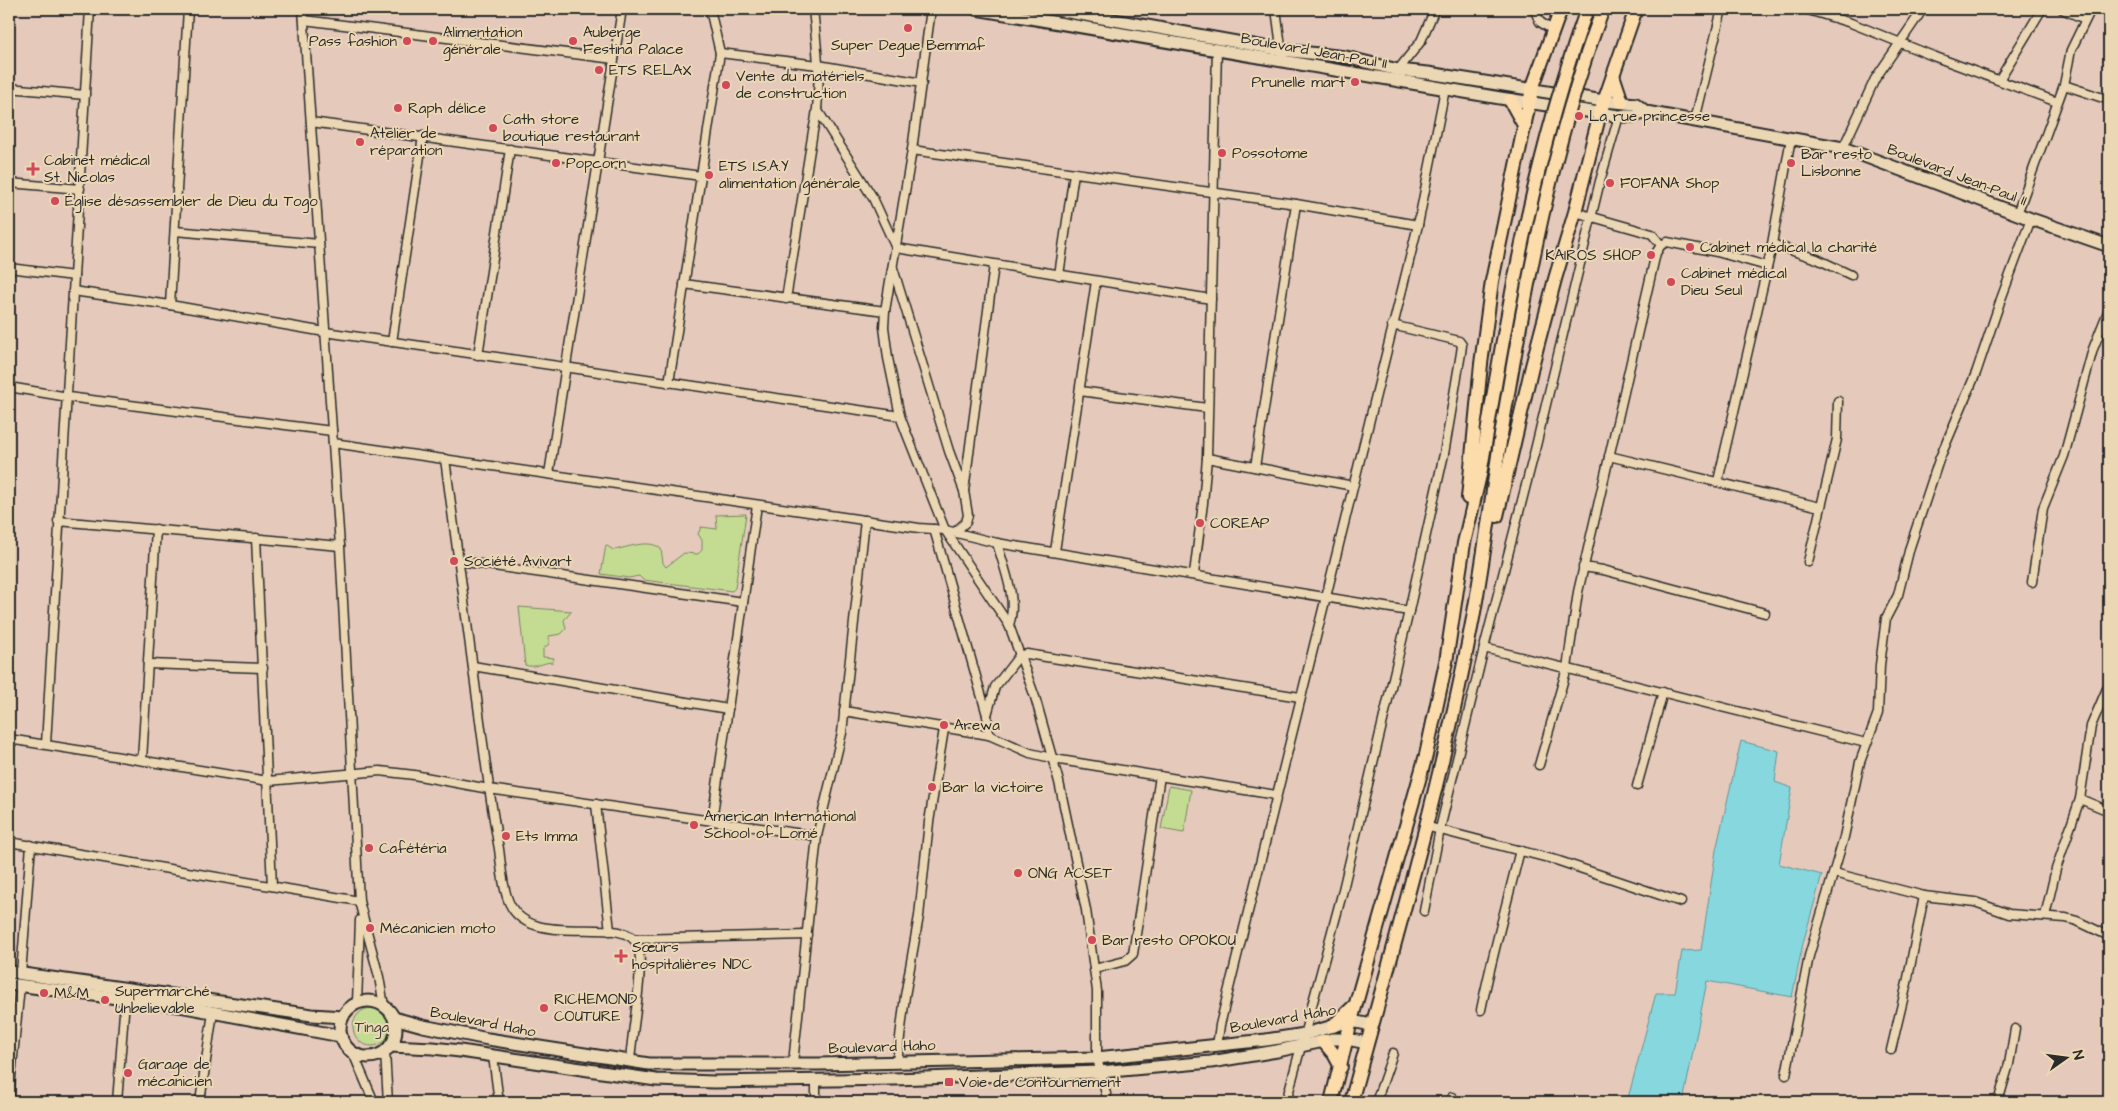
<svg xmlns="http://www.w3.org/2000/svg" width="2118" height="1111" font-family="'Architects Daughter',sans-serif">
	<style>
		.green { fill: #c3dc92; stroke: #77845e }
		.water { fill: #86d8de; stroke: #629396 }
		.lines { fill: none; stroke-linecap: round; stroke-linejoin: round }
		.street-casing { stroke: #2b2b2b; stroke-width: 11 }
		.secondary-casing { stroke: #2b2b2b; stroke-width: 15 }
		.primary-casing { stroke: #2b2b2b; stroke-width: 16 }
		.street { stroke: #ecd7b5; stroke-width: 8 }
		.secondary { stroke: #ecd7b5; stroke-width: 11 }
		.primary { stroke: #fddcac; stroke-width: 12 }
		.primary-bridge-casing { stroke: #2b2b2b; stroke-width: 16; stroke-linecap: butt }
		.primary-bridge { stroke: #fddcac; stroke-width: 12 }
		.poi-dot { fill: #d1495b; stroke: #ecd7b5; stroke-width: 2 }
		.labels { text-anchor: middle; dominant-baseline: central; stroke-width: 4; stroke-linejoin: round; paint-order: stroke }
		.poi-label { font-size: 15px; fill: #2b2b2b; stroke: #ecd7b5; text-anchor: start }
		.street-label { font-size: 15px; fill: #2b2b2b; stroke: #ecd7b5 }
		.park-label { font-size: 15px; fill: #42463a; stroke: #ecd7b5 }
	</style>
	<rect width="100%" height="100%" fill="#e5cabc"/>
	<filter id="ink" filterUnits="userSpaceOnUse"><feTurbulence type="fractalNoise" baseFrequency=".02" numOctaves="2"/><feDisplacementMap in="SourceGraphic" scale="10" xChannelSelector="R" yChannelSelector="G"/><feConvolveMatrix kernelMatrix="1 2 1 2 8 2 1 2 1" color-interpolation-filters="sRGB"/></filter>
	<g filter="url(#ink)">
		<g class="green">
			<path d="M746 514 735 588 732 591 643 580 639 576 629 578 601 574 606 545 613 550C627 548 650 538 661 549L663 563 666 567 684 553 698 554 702 550V540L698 534 701 527 717 529 716 515Z"/>
			<path d="M519 607 572 611 564 620 566 629 561 634 549 636V644L543 649V657L554 658 553 662C543 662 535 669 525 665Z"/>
			<path d="M1169 786 1191 790 1184 833 1161 829Z"/>
			<circle cx="372" cy="1027" r="19"/>
		</g>
		<path class="water" d="M1741 741 1779 751 1775 782 1792 788 1779 864 1822 875 1803 943 1792 997 1707 981 1683 1102H1627L1656 993H1675L1682 951 1701 950 1716 850Z"/>
		<g class="lines">
			<defs>
				<g id="street">
					<path d="M303 9 340 546 359 901 379 977 384 1006"/>
					<path d="M931 9 912 150 885 311 884 327 888 358 900 416 908 437 945 530 1009 625 1035 697 1059 782 1086 910 1097 991V1058L1108 1102"/>
					<path d="M1276 9 1282 54"/>
					<path d="M1534 9 1540 22 1554 31"/>
					<path d="M1805 9 1851 23 1933 56 2057 102"/>
					<path d="M2062 9 2085 19"/>
					<path d="M304 20 614 59"/>
					<path d="M720 53 818 65 922 83"/>
					<path d="M1398 70 1421 41 1435 9"/>
					<path d="M1999 80 2042 9"/>
					<path d="M2064 85 2109 100"/>
					<path d="M9 88 85 95"/>
					<path d="M818 111 873 198 896 248 1211 299"/>
					<path d="M1695 120 1722 9"/>
					<path d="M311 122 701 176"/>
					<path d="M1843 148 1875 79 1923 9"/>
					<path d="M912 150 1296 204 1418 225"/>
					<path d="M9 183 80 189"/>
					<path d="M1575 212 1652 234 1661 245"/>
					<path d="M2017 214 2064 85 2071 50 2091 9"/>
					<path d="M175 231 319 244"/>
					<path d="M1772 244 1817 259 1851 275"/>
					<path d="M9 268 74 276"/>
					<path d="M893 268 949 451 964 491 968 515 966 522 955 532"/>
					<path d="M1059 275 1074 173"/>
					<path d="M684 284 885 311"/>
					<path d="M73 291 170 305 325 332 900 416"/>
					<path d="M786 299 813 131C823 91 817 49 813 9"/>
					<path d="M170 305 188 9"/>
					<path d="M392 342 423 136"/>
					<path d="M478 355 510 149"/>
					<path d="M669 383 720 53 710 9"/>
					<path d="M9 387 68 397 332 431"/>
					<path d="M1080 391 1207 408"/>
					<path d="M333 443 919 528 945 530 997 543 1409 611"/>
					<path d="M1609 456 1820 507"/>
					<path d="M1207 458 1353 486"/>
					<path d="M445 459C458 552 470 644 482 736 487 774 492 811 499 849 501 864 502 882 507 897 525 956 624 909 638 946 645 965 631 1037 630 1062"/>
					<path d="M1255 467 1296 204"/>
					<path d="M549 474 622 9"/>
					<path d="M1718 481 1770 255 1791 138"/>
					<path d="M964 491 994 265"/>
					<path d="M58 521 340 546"/>
					<path d="M934 529 987 715 989 735"/>
					<path d="M256 538 272 886"/>
					<path d="M997 543C1004 568 1018 600 1009 625"/>
					<path d="M1055 551 1096 281"/>
					<path d="M459 561 743 602"/>
					<path d="M1808 562 1837 439 1838 401"/>
					<path d="M1583 567 1603 570 1765 613"/>
					<path d="M1194 574 1203 503 1207 458 1217 49"/>
					<path d="M2032 582 2043 508 2064 456 2093 349 2109 309"/>
					<path d="M1484 648 1535 450 1600 181 1619 116"/>
					<path d="M148 664 263 668"/>
					<path d="M473 666 728 709"/>
					<path d="M844 711 989 735 1030 753 1060 760 1276 795"/>
					<path d="M987 715 995 687 1019 656 1027 654 1300 697"/>
					<path d="M9 739 268 781 380 771 414 775 489 789 817 836"/>
					<path d="M46 744 90 9"/>
					<path d="M142 760 156 529"/>
					<path d="M1539 765 1567 668 1578 592 1656 253 1661 245 1667 242 1717 252 1767 266"/>
					<path d="M1637 786 1663 692"/>
					<path d="M2080 799 2109 811"/>
					<path d="M596 804 610 931"/>
					<path d="M712 821 757 505"/>
					<path d="M1425 826 1556 860 1681 902"/>
					<path d="M9 842 359 901"/>
					<path d="M1834 873 1924 896 1975 902 2009 914 2066 918 2077 921 2109 936"/>
					<path d="M1424 911 1440 829 1484 648 1866 743"/>
					<path d="M2045 916 2056 869 2080 799 2091 726 2109 684"/>
					<path d="M634 939 807 935"/>
					<path d="M1094 969 1125 961 1133 954 1160 776"/>
					<path d="M21 974 31 845"/>
					<path d="M357 1003 360 920"/>
					<path d="M1481 1010C1492 956 1507 903 1520 850"/>
					<path d="M1217 1046 1220 1025 1418 225 1445 89"/>
					<path d="M1891 1050 1907 983 1924 896"/>
					<path d="M385 1052 388 1102"/>
					<path d="M353 1053 374 1102"/>
					<path d="M493 1056 499 1102"/>
					<path d="M897 1062 905 996 919 916 929 822 944 729"/>
					<path d="M793 1063 817 836 842 733 865 520"/>
					<path d="M1786 1075 1809 956 1844 837 1860 762 1878 713 1880 665 1886 618 1898 595 1910 547 1939 460 1976 373 2001 299 2031 219"/>
					<path d="M9 1097 20 986"/>
					<path d="M117 1102 125 1000"/>
					<path d="M200 1102 213 1012"/>
					<path d="M816 1102V1080"/>
					<path d="M1286 1102 1342 894 1409 611 1444 454 1461 353 1462 345 1459 341 1392 325"/>
					<path d="M1376 1102 1393 1053"/>
					<path d="M1450 1102 1452 1097"/>
					<path d="M1998 1102 2009 1064 2015 1029"/>
				</g>
				<g id="secondary">
					<path d="M976 9 1500 98 1619 116H1635L1646 112"/>
					<path d="M1052 9 1282 50 1346 57 1398 70 1428 73 1604 101 1636 104 1646 112 1843 148 2031 219 2109 246"/>
					<path d="M9 972 312 1015 343 1017"/>
					<path d="M9 984 179 1006 341 1036"/>
					<circle cx="368" cy="1029" r="28"/>
					<path d="M394 1018 423 1026 488 1039 649 1064H819L1097 1058 1266 1040 1305 1034 1351 1021 1372 1025"/>
					<path d="M390 1046 433 1048 460 1051 656 1080 714 1082 894 1079 1100 1072 1211 1062 1277 1051 1333 1039H1347L1367 1043"/>
				</g>
				<g id="primary">
					<path d="M1613 75 1622 102"/>
					<path d="M1510 100 1525 127"/>
					<path d="M1468 498 1481 364 1492 281 1532 89 1561 9"/>
					<path d="M1497 516 1532 366 1555 279 1575 212 1600 113 1636 9"/>
					<path d="M1333 1026 1353 1007"/>
					<path d="M1323 1041 1334 1054 1341 1067"/>
					<path d="M1331 1102 1351 1021 1426 755 1446 662 1464 543 1480 475 1487 433"/>
					<path d="M1351 1102C1395 942 1442 781 1473 618 1484 557 1492 496 1501 435"/>
				</g>
			</defs>
			<use href="#street" class="street-casing"/>
			<use href="#secondary" class="secondary-casing"/>
			<use href="#primary" class="primary-casing"/>
			<use href="#street" class="street"/>
			<use href="#secondary" class="secondary"/>
			<use href="#primary" class="primary"/>
			<defs>
				<g id="primary-bridge">
					<path d="M1487 433C1511 288 1537 148 1587 9"/>
					<path d="M1501 435C1525 291 1551 146 1603 9"/>
				</g>
			</defs>
			<use href="#primary-bridge" class="primary-bridge-casing"/>
			<use href="#primary-bridge" class="primary-bridge"/>
		</g>
	</g>
	<g class="poi-dot">
		<circle cx="908" cy="28" r="5"/>
		<circle cx="407" cy="41" r="5"/>
		<circle cx="433" cy="41" r="5"/>
		<circle cx="573" cy="41" r="5"/>
		<circle cx="599" cy="70" r="5"/>
		<circle cx="1355" cy="82" r="5"/>
		<circle cx="726" cy="85" r="5"/>
		<circle cx="398" cy="108" r="5"/>
		<circle cx="1579" cy="116" r="5"/>
		<circle cx="493" cy="128" r="5"/>
		<circle cx="360" cy="142" r="5"/>
		<circle cx="1222" cy="153" r="5"/>
		<circle cx="556" cy="163" r="5"/>
		<circle cx="1791" cy="163" r="5"/>
		<path d="M30.5 161.5h5v5h5v5h-5v5h-5v-5h-5v-5h5z"/>
		<circle cx="709" cy="175" r="5"/>
		<circle cx="1610" cy="183" r="5"/>
		<circle cx="55" cy="201" r="5"/>
		<circle cx="1690" cy="247" r="5"/>
		<circle cx="1651" cy="255" r="5"/>
		<circle cx="1671" cy="282" r="5"/>
		<circle cx="1200" cy="523" r="5"/>
		<circle cx="454" cy="561" r="5"/>
		<circle cx="944" cy="725" r="5"/>
		<circle cx="932" cy="787" r="5"/>
		<circle cx="694" cy="825" r="5"/>
		<circle cx="506" cy="836" r="5"/>
		<circle cx="369" cy="848" r="5"/>
		<circle cx="1018" cy="873" r="5"/>
		<circle cx="370" cy="928" r="5"/>
		<circle cx="1092" cy="940" r="5"/>
		<path d="M618.5 948.5h5v5h5v5h-5v5h-5v-5h-5v-5h5z"/>
		<circle cx="44" cy="993" r="5"/>
		<circle cx="105" cy="1000" r="5"/>
		<circle cx="544" cy="1008" r="5"/>
		<circle cx="128" cy="1073" r="5"/>
		<rect x="944" y="1077" width="10" height="10" rx="2.5"/>
	</g>
	<g class="labels">
		<g class="poi-label">
			<text x="443" y="32">Alimentation<tspan x="443" dy="17">générale</tspan></text>
			<text x="583" y="32">Auberge<tspan x="583" dy="17">Festina Palace</tspan></text>
			<text x="397" y="41" text-anchor="end">Pass fashion</text>
			<text x="908" y="45" text-anchor="middle">Super Degue Bemmaf</text>
			<text x="609" y="70">ETS RELAX</text>
			<text x="736" y="76">Vente du matériels<tspan x="736" dy="17">de construction</tspan></text>
			<text x="1345" y="82" text-anchor="end">Prunelle mart</text>
			<text x="408" y="108">Raph délice</text>
			<text x="1589" y="116">La rue princesse</text>
			<text x="503" y="119">Cath store<tspan x="503" dy="17">boutique restaurant</tspan></text>
			<text x="370" y="133">Atelier de<tspan x="370" dy="17">réparation</tspan></text>
			<text x="1232" y="153">Possotome</text>
			<text x="1801" y="154">Bar resto<tspan x="1801" dy="17">Lisbonne</tspan></text>
			<text x="44" y="160">Cabinet médical<tspan x="44" dy="17">St. Nicolas</tspan></text>
			<text x="566" y="163">Popcorn</text>
			<text x="719" y="166">ETS I.S.A.Y<tspan x="719" dy="17">alimentation générale</tspan></text>
			<text x="1620" y="183">FOFANA Shop</text>
			<text x="65" y="201">Église désassembler de Dieu du Togo</text>
			<text x="1700" y="247">Cabinet médical la charité</text>
			<text x="1641" y="255" text-anchor="end">KAIROS SHOP</text>
			<text x="1681" y="273">Cabinet médical<tspan x="1681" dy="17">Dieu Seul</tspan></text>
			<text x="1210" y="523">COREAP</text>
			<text x="464" y="561">Société Avivart</text>
			<text x="954" y="725">Arewa</text>
			<text x="942" y="787">Bar la victoire</text>
			<text x="704" y="816">American International<tspan x="704" dy="17">School of Lomé</tspan></text>
			<text x="516" y="836">Ets Imma</text>
			<text x="379" y="848">Cafétéria</text>
			<text x="1028" y="873">ONG ACSET</text>
			<text x="380" y="928">Mécanicien moto</text>
			<text x="1102" y="940">Bar resto OPOKOU</text>
			<text x="632" y="947">Sœurs<tspan x="632" dy="17">hospitalières NDC</tspan></text>
			<text x="115" y="991">Supermarché<tspan x="115" dy="17">Unbelievable</tspan></text>
			<text x="54" y="993">M&amp;M</text>
			<text x="554" y="999">RICHEMOND<tspan x="554" dy="17">COUTURE</tspan></text>
			<text x="138" y="1064">Garage de<tspan x="138" dy="17">mécanicien</tspan></text>
			<text x="959" y="1082">Voie de Contournement</text>
		</g>
		<g class="street-label">
			<text transform="translate(1314 51) rotate(10)">Boulevard Jean-Paul II</text>
			<text transform="translate(1957 175) rotate(21)">Boulevard Jean-Paul II</text>
			<text transform="translate(1283 1019) rotate(-10)">Boulevard Haho</text>
			<text transform="translate(483 1022) rotate(11)">Boulevard Haho</text>
			<text transform="translate(882 1047) rotate(-2)">Boulevard Haho</text>
		</g>
		<g class="park-label">
			<text x="372" y="1027">Tinga</text>
		</g>
	</g>
	<rect width="2118" height="1111" fill="none" stroke="#ecd7b5" stroke-width="30"/>
	<rect x="15" y="15" width="2088" height="1081" fill="none" stroke="#2b2b2b" stroke-width="2" filter="url(#ink)"/>
	<g transform="translate(2066 1058) rotate(76)" stroke="#ecd7b5" stroke-width="4" paint-order="stroke">
	<path d="M0-4L9 19L0 12L-9 19Z" fill="#2b2b2b"/>
	<text y="-8" font-size="14" font-weight="bold" text-anchor="middle" fill="#2b2b2b">N</text>
	</g>
</svg>
